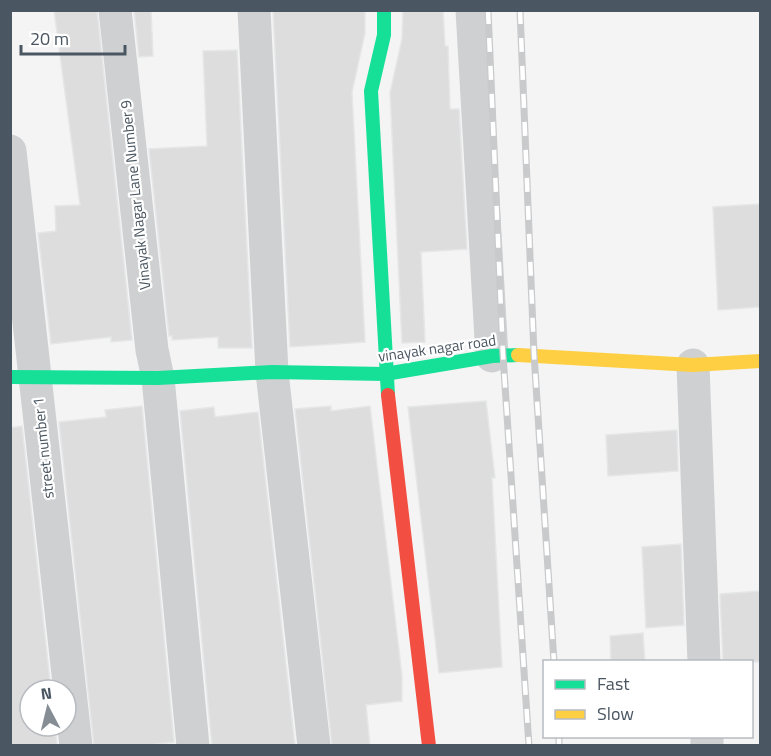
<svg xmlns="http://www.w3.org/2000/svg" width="771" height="756" font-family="'Titillium Web',sans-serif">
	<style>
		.building { fill: #ddddde; stroke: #e5e6e7; stroke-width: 1.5 }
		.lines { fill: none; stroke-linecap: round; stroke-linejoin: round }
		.street { stroke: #ced0d2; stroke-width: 33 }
		.fast { stroke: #16e098; stroke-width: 14 }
		.slow { stroke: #ffcf43; stroke-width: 14 }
		.jam { stroke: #f24e42; stroke-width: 14 }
		.rail-casing { stroke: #c9cacc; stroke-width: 7 }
		.rail { stroke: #fff; stroke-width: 4.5; stroke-dasharray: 14; stroke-linecap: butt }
		.labels { text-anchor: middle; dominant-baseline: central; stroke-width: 4.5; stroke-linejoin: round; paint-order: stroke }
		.street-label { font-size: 15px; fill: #4a5661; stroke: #fff }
	</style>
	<rect width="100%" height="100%" fill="#f4f4f4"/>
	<g class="building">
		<path d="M54 10H97L132 340 111 342V337L51 344 38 233 56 231 55 206 80 205Z"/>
		<path d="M134 10H151L153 56 139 57Z"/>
		<path d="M273 10H365V33L352 92 365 342 290 347Z"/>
		<path d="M403 10H443L445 46H448L450 109H459L467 249 421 252 425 342 402 343 390 93 402 39Z"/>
		<path d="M237 50 252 348H218V337L172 340V336H169L149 149 207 146 203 51Z"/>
		<path d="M760 204V307L718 310 713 207Z"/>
		<path d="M486 401 495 478H492L502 667 439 673 408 407Z"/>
		<path d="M142 406 174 742 142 746H94L59 422 106 417 105 410Z"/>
		<path d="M331 406V411L370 406 402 676V701L366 705 370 746H332L295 409Z"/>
		<path d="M214 407 215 417 258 412 295 746H212L180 411Z"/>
		<path d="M22 426 51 690H30V726H55L57 746H10V428Z"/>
		<path d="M677 430 678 471 608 476 606 435Z"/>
		<path d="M681 544 684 625 646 628 642 547Z"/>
		<path d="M760 591V662H723L720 594Z"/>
		<path d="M643 633 645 662H611L610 636Z"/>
	</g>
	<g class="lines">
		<g class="street">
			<path d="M115 10 152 350 158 378 193 746"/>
			<path d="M254 10 272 372 314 746"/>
			<path d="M472 10 492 356"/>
			<path d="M10 151 76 746"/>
			<path d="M693 365 704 662"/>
			<path d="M707 736V746"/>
		</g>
		<g class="fast">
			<path d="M384 10V35L371 91 388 395"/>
			<path d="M10 377 158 378 272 372 385 374 492 356 518 355"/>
		</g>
		<path class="slow" d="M518 355 693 365 760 361"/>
		<path class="jam" d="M388 395 429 746"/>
		<defs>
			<g id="rail">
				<path d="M488 10 503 355 529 746"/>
				<path d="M520 10 534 354 554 662"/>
				<path d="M559 736V746"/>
			</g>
		</defs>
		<use href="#rail" class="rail-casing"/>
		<use href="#rail" class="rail"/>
	</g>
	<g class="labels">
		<g class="street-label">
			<text transform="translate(135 195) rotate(-96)">Vinayak Nagar Lane Number 9</text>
			<text transform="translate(437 348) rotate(-8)">vinayak nagar road</text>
			<text transform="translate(43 448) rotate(-96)">street number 1</text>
		</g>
	</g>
	<rect width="771" height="756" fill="none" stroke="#4a5661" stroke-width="24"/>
	<rect x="543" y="660" width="210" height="78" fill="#ffffff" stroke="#b7bbc0" stroke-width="1.5"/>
	<rect x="555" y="680" width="30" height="9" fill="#16e098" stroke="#b7bbc0" stroke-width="1.5"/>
	<text x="597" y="690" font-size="18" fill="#4a5661">Fast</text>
	<rect x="555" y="710" width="30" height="9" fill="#ffcf43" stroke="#b7bbc0" stroke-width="1.5"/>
	<text x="597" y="720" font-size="18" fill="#4a5661">Slow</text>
	<g transform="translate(48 708) rotate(353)"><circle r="28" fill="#ffffff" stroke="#b7bbc0" stroke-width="1.5"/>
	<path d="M0-4.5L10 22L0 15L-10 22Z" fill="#868d94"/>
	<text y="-9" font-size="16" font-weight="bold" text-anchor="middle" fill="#4a5661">N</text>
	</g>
	<path d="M21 45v9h104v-9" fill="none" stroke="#4a5661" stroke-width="3"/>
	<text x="30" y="45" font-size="18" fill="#4a5661" stroke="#ffffff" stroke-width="4.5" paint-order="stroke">20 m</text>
</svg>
